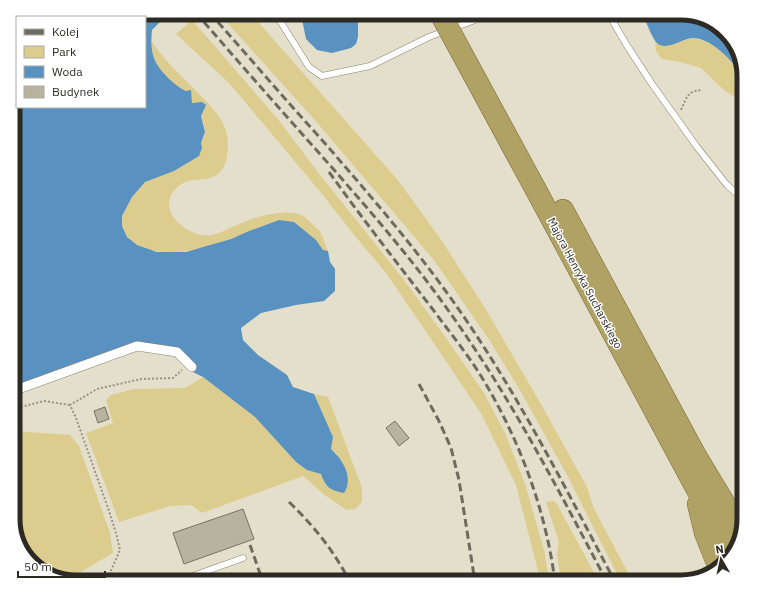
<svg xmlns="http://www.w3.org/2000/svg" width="757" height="595" font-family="'IBM Plex Sans',sans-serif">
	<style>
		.green { fill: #dccd8e }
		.water { fill: #5992c0 }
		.building { fill: #b7b39e; stroke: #777360 }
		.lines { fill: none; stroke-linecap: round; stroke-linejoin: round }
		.service-casing { stroke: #888470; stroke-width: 7 }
		.pedestrian-casing { stroke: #888470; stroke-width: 10 }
		.trunk-casing { stroke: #756834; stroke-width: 22 }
		.path { stroke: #989485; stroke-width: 2; stroke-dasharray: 2 2; stroke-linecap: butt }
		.service { stroke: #fff; stroke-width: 6 }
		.pedestrian { stroke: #fff; stroke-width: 9 }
		.trunk { stroke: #b0a264; stroke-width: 21 }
		.rail { stroke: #6e6b5e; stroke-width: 3; stroke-dasharray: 8 4; stroke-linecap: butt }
		.trunk-bridge-casing { stroke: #756834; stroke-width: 22; stroke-linecap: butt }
		.trunk-bridge { stroke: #b0a264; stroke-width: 21 }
		.labels { text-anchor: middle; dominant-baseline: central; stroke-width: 3; stroke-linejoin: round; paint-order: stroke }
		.street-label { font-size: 11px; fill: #2c2a22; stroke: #fff }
		.rim { fill: none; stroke: #2c2a22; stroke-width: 5 }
	</style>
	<rect width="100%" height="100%" fill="#e4dfca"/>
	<g class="green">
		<path d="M221 13H250L397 179 442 241 485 308 542 406 587 487 594 509 633 582H621L568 477 521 392 490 341 434 260 313 118 223 18Z"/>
		<path d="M192 20 277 118 317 171 404 280 446 338 484 393 506 435 526 487 545 554 549 582H539V575L516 485 482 415 431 339 386 273 351 231 322 194 230 84 176 34Z"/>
		<path d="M694 38 712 44 724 53 740 72 744 81V106L735 97 724 90 701 68 680 62 662 59 656 51 655 41 660 45H667Z"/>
		<path d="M152 42C163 58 176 71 190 85 211 107 233 122 227 156 226 164 222 172 215 176 206 181 194 178 185 182 165 192 164 212 181 225 190 232 200 237 212 235 221 233 229 228 237 225 255 217 283 208 302 215 306 217 310 222 313 225 315 227 318 229 320 231 323 237 325 245 328 251L323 250 279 220C241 233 188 262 148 249 144 247 139 246 134 243 128 238 122 232 122 224 121 211 134 191 144 183 155 175 177 172 188 162 194 157 205 138 205 131 205 126 202 121 201 116L204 109 202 102 192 103 186 91C175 87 157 69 154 58 152 53 152 47 152 42Z"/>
		<path d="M203 377 255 417 296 462 307 470 321 474 325 484 338 455 331 449 333 437 314 394 328 397 362 488V502L355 509 347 510 326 496 303 476 202 513 191 505 170 506 119 522 86 433 113 423 106 400 111 395 134 389 185 388Z"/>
		<path d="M13 431 70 435 79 446 110 533 113 553 69 579 34 567 13 523Z"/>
		<path d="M554 501 557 504 599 582H561L557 554 559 542 546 502Z"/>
	</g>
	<g class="water">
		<path d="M76 13H169L152 30C151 39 151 50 154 58 158 70 175 86 186 91L191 90 192 103 202 102 206 105 201 116 205 132 201 143 202 148 199 156 174 171 145 182 132 197 122 216V226L127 237 137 245 157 252H186L231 239 249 231 279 220 294 222 316 240 323 250 328 251 330 262 335 269V291L324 301 296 305 261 313 241 328 243 340 258 355 287 375 293 387 314 394 333 437 331 449C343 460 354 478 344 493 330 490 326 488 321 474L307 470 296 462 255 417 203 377 191 371 177 350 138 344 13 389V71L17 63V107H145V17H65Z"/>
		<path d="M304 13H358V37L356 44 351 48 332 53 317 50 306 39 302 19Z"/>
		<path d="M642 13H682L723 28 738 48 744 75V81C737 64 713 39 694 38 683 38 670 49 660 45 653 43 646 20 642 13Z"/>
	</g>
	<g class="building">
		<path d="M105 407 109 419 98 423 94 411Z"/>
		<path d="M395 421 409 438 399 446 386 428Z"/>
		<path d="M243 509 254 539 184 564 173 533Z"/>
	</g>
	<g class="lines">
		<defs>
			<g id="service">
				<path d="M275 13 309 67 322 76 370 66 429 37 475 20 499 13"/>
				<path d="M608 13 626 44 652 84 697 147 727 185 744 200"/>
				<path d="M176 582 243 558"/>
			</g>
			<path id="pedestrian" d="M13 391 137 346 177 352 192 367"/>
			<g id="trunk">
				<path d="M536 190 695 486 732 551"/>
				<path d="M563 210 696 456 740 529"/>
				<path d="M698 504 705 533 719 568"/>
			</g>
		</defs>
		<use href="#service" class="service-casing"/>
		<use href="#pedestrian" class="pedestrian-casing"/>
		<use href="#trunk" class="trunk-casing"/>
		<g class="path">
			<path d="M681 110C687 97 687 91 702 90"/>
			<path d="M13 409 44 401 70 405"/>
			<path d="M106 582 120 550 116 533 108 508 76 418 70 405 97 389 141 379 173 378 182 370"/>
		</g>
		<use href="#service" class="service"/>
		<use href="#pedestrian" class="pedestrian"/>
		<use href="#trunk" class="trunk"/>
		<g class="rail">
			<path d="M196 13C237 60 278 107 320 154 364 204 409 255 448 310 510 396 558 489 607 582"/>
			<path d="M210 13C247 55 284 98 322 140 368 193 414 246 455 304 517 392 565 487 615 582"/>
			<path d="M329 172C362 218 397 263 431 307 448 330 466 352 481 376 519 438 546 510 555 582"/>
			<path d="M419 384 439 421 451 448 459 480 475 582"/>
			<path d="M289 502C314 526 334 551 350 582"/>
			<path d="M250 545 263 582"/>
		</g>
		<defs>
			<path id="trunk-bridge" d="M440 13 536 190"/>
		</defs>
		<use href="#trunk-bridge" class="trunk-bridge-casing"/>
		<use href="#trunk-bridge" class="trunk-bridge"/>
	</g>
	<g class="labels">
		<g class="street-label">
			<text transform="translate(585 283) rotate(62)">Majora Henryka Sucharskiego</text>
		</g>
	</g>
	<path d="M0 0H757V595H0ZM76 20H681A56 56 0 0 1 737 76V519A56 56 0 0 1 681 575H76A56 56 0 0 1 20 519V76A56 56 0 0 1 76 20Z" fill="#fff" fill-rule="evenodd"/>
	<path class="rim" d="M76 20H681A56 56 0 0 1 737 76V519A56 56 0 0 1 681 575H76A56 56 0 0 1 20 519V76A56 56 0 0 1 76 20Z"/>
	<rect x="16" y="16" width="130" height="92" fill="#ffffff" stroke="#abaaa7"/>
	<rect x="24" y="29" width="20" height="6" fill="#6e6b5e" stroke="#abaaa7"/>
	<text x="52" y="36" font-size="12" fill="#2c2a22">Kolej</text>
	<rect x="24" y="46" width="20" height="12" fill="#dccd8e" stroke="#abaaa7"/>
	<text x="52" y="56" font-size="12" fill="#2c2a22">Park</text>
	<rect x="24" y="66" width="20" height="12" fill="#5992c0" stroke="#abaaa7"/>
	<text x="52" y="76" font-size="12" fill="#2c2a22">Woda</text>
	<rect x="24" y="86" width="20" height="12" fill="#b7b39e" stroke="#abaaa7"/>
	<text x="52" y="96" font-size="12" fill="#2c2a22">Budynek</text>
	<g transform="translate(721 559) rotate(351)" stroke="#ffffff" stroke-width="3" paint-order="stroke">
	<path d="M0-3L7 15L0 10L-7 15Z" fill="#2c2a22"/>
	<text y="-6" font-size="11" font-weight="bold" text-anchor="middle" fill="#2c2a22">N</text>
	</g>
	<path d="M18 571v6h87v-6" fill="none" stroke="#2c2a22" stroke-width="2"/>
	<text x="24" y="571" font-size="12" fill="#2c2a22" stroke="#ffffff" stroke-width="3" paint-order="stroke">50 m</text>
</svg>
